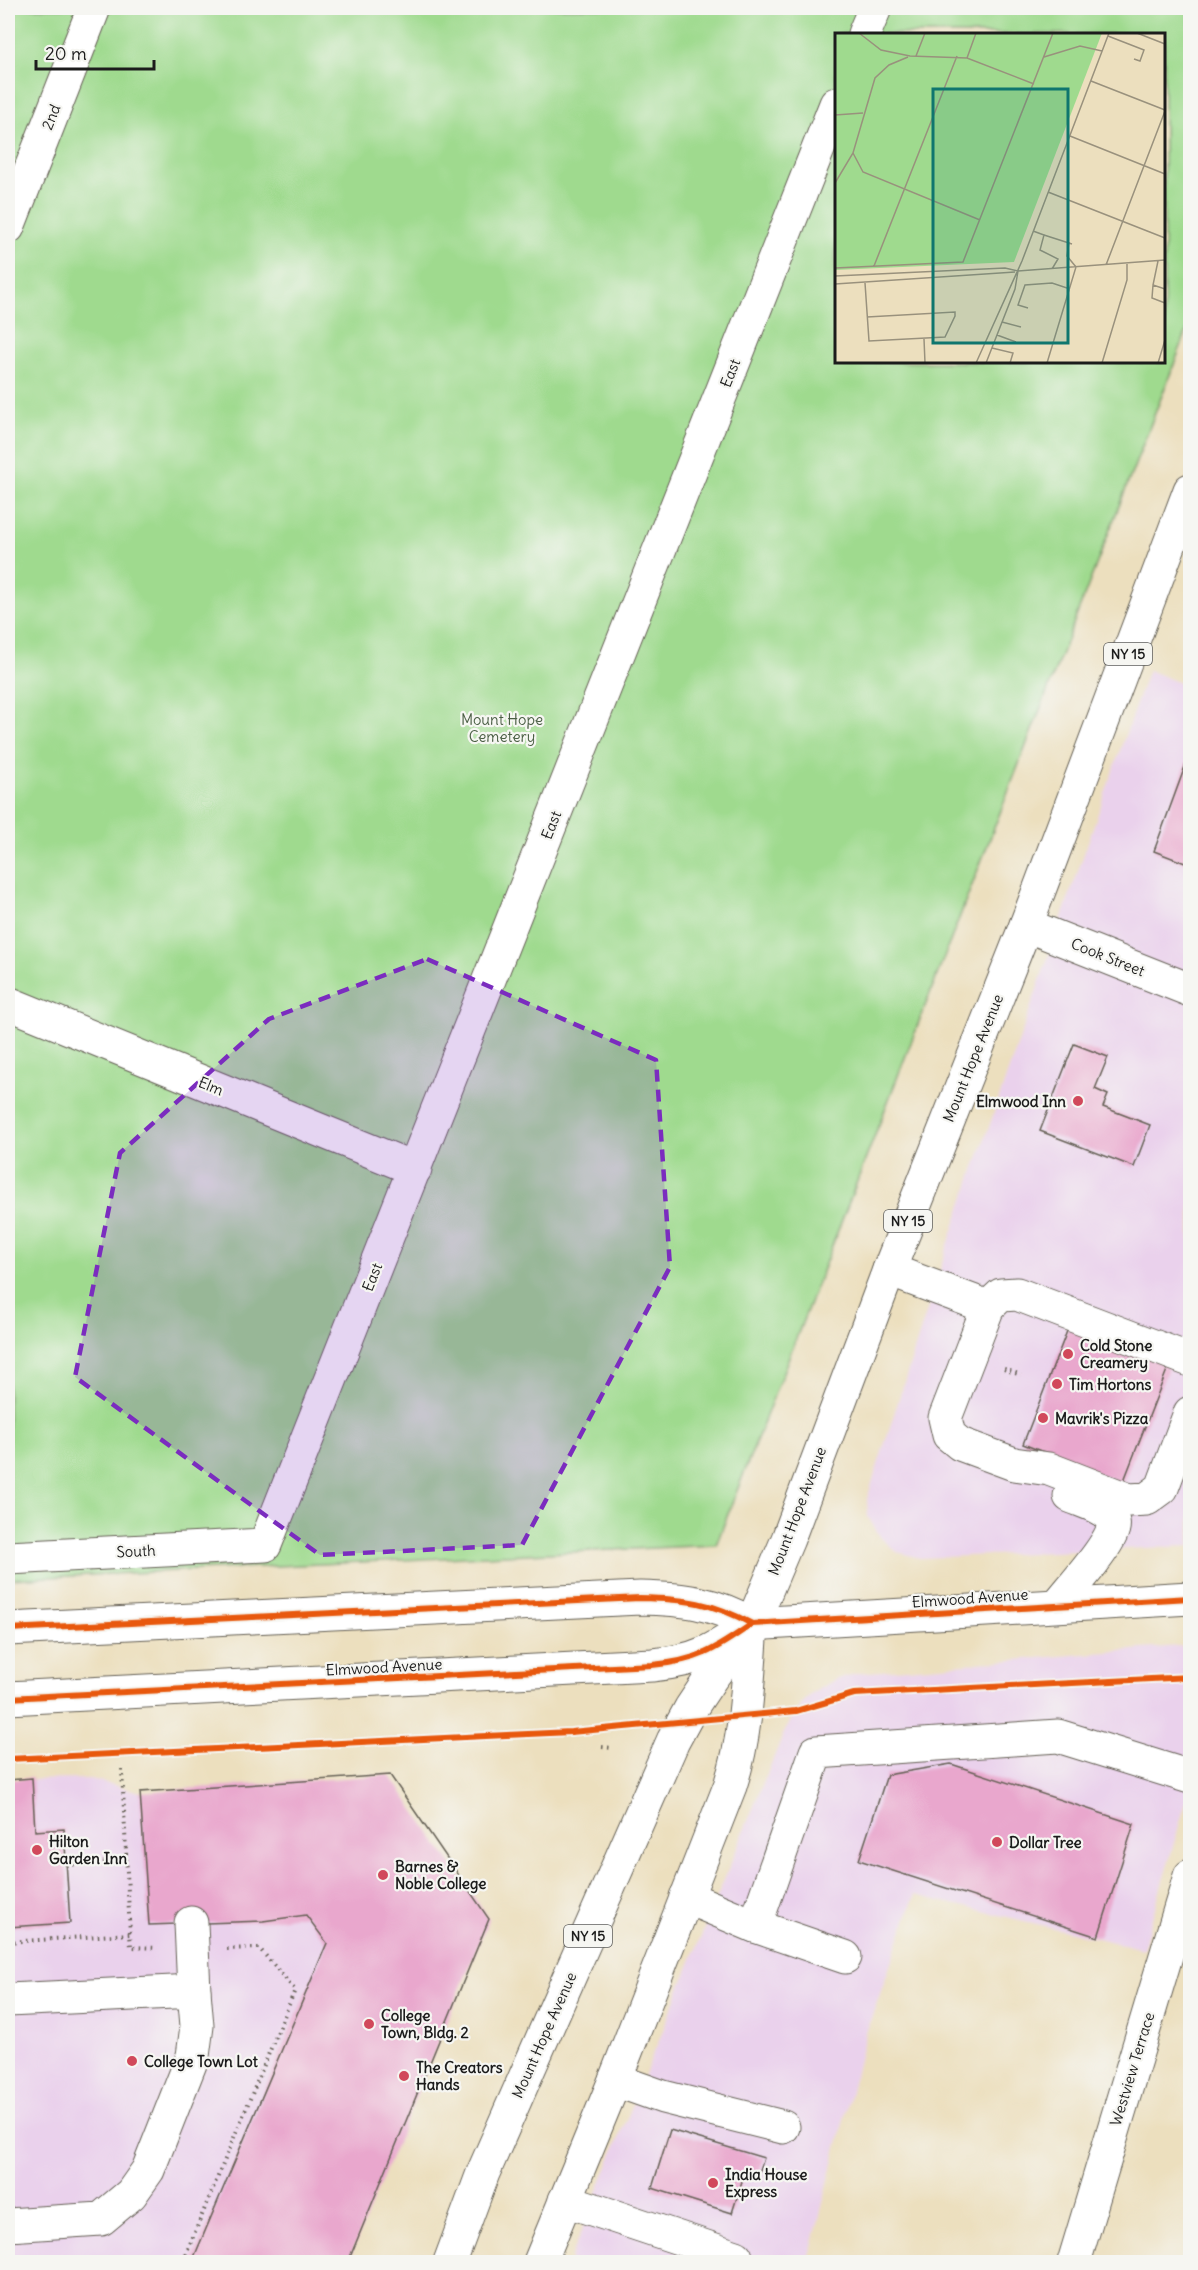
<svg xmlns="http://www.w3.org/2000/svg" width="1198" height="2270" font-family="Delius,sans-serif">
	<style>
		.built { fill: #ead1ec }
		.green { fill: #9fda8e; stroke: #5e7b55; stroke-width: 1.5; fill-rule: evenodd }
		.building { fill: #e9a7cd }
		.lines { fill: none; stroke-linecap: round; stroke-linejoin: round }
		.minor-casing { stroke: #656055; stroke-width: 35 }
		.major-casing { stroke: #656055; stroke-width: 35 }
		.path { stroke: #656055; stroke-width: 4; stroke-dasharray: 1.5 4.5; stroke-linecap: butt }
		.minor { stroke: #fff; stroke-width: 33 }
		.major { stroke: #fff; stroke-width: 33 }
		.cycleway-casing { stroke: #f6f6f2; stroke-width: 10 }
		.cycleway { stroke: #e8590c; stroke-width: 6 }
		.marked { fill: #7b2cbf; fill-opacity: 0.2; stroke: #7b2cbf; stroke-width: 4.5; stroke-dasharray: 12 8; stroke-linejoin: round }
		.poi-dot { fill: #d1495b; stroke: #f6f6f2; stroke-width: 2 }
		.labels { text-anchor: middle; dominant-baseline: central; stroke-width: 4.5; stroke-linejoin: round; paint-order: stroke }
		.shield { fill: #f6f6f2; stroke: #5d5d5c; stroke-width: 1.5 }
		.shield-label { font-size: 14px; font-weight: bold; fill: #1c1c1c }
		.street-label { font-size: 15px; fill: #1c1c1c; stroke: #f6f6f2 }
		.park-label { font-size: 15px; fill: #4a5e44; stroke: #f6f6f2 }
		.poi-label { font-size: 15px; font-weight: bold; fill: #1c1c1c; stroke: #f6f6f2; text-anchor: start }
		.inset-road { fill: none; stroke: #99917d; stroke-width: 1.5 }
		.view { fill: #0f766e; fill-opacity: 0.15; stroke: #0f766e; stroke-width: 3 }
		.inset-edge { fill: none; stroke: #1c1c1c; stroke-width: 3 }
	</style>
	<rect width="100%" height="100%" fill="#f6f6f2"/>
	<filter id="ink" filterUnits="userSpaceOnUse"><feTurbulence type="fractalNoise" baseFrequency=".0167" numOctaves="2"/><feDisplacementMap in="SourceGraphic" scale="12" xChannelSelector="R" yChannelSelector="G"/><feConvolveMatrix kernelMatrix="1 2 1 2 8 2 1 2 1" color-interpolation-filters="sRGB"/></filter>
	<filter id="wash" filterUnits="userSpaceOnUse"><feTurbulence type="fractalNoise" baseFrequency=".008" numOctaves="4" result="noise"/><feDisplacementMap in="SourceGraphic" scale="24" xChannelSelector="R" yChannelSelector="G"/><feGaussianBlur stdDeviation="1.35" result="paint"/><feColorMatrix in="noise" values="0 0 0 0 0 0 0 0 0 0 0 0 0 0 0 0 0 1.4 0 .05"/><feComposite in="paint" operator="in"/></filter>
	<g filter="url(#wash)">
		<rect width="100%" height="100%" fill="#ecdfbe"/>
		<g class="built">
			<path d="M1148 670 1190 687V1546L920 1558 897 1552 881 1538 868 1517 867 1499 948 1245Z"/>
			<path d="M1179 1646 1190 1649V1788L1143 1949 915 1895 865 2036 808 2262H571L570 2259 783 1735 795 1713 808 1697 822 1687 837 1679 859 1673Z"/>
			<path d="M390 1775 489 1919 348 2262H8V1780L91 1779 140 1792Z"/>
		</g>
		<path class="green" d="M8 8H1190V323L716 1545 8 1579ZM836 34H1164V362H836Z"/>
		<g id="blocks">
			<g class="building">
				<path d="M1190 753V865L1154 851Z"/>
				<path d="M1074 1044 1108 1057 1095 1089 1108 1095 1103 1107 1150 1125 1134 1167 1040 1131Z"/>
				<path d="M1069 1326 1169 1365 1123 1483 1023 1444Z"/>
				<path d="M951 1764 1134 1824 1098 1937 859 1860 887 1775Z"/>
				<path d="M390 1775 489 1919 348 2262H192L327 1943 306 1915 263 1921 149 1925 140 1792Z"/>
				<path d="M32 1778 35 1831 64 1829 70 1923 8 1927V1780Z"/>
				<path d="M670 2130 764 2158 757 2179 744 2175 732 2213 652 2188Z"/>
			</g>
		</g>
	</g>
	<g filter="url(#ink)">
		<use href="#blocks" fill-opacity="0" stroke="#656055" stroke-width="1.5"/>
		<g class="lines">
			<defs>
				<g id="minor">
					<path d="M864 34 875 8"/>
					<path d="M8 227 94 8"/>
					<path d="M1026 925 1190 990"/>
					<path d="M8 1003 415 1169"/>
					<path d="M889 1270 988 1307 945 1418 949 1435 960 1444 1014 1464 1049 1469 1129 1500 1147 1499 1162 1488 1190 1413"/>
					<path d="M988 1307 1001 1295 1017 1294 1190 1360"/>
					<path d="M8 1558 265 1545 836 104"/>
					<path d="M1058 1605C1068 1591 1119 1537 1113 1522 1107 1507 1084 1502 1070 1496"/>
					<path d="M686 1897 755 1926"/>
					<path d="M191 1923 194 1991"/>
					<path d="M845 1957 755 1926 816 1752 1058 1736 1190 1777"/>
					<path d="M8 2000 194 1991 197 2026 193 2056 148 2170 131 2194 101 2219 8 2225"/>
					<path d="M615 2080 663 2097 783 2127"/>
					<path d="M565 2200 736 2257"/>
					<path d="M1074 2262 1190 1876"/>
				</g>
				<g id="major">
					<path d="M8 1629 640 1598C685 1599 712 1602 752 1624"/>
					<path d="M8 1698 652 1665C698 1661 715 1650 752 1624L1190 1598"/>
					<path d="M450 2262 483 2173 673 1741 691 1708 711 1678 752 1624 788 1539 889 1270 1026 925 1190 490"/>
					<path d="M540 2262 615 2080 730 1786C747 1734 748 1679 752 1624"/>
				</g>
			</defs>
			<use href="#minor" class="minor-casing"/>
			<use href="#major" class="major-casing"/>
			<g class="path">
				<path d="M1004 1369 1021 1375"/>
				<path d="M602 1747 613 1748"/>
				<path d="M122 1769 130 1934"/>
				<path d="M67 1865 126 1861"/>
				<path d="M8 1942 130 1934 131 1947 157 1948"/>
				<path d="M88 2262 183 2261 295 1990 259 1948 227 1949"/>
			</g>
			<use href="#minor" class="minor"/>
			<use href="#major" class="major"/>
			<defs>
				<g id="cycleway">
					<path d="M8 1629 640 1598C685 1599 712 1602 752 1624"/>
					<path d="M8 1698 652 1665C698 1661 715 1650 752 1624L1190 1598"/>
					<path d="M8 1759 571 1732 796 1711 854 1694 1190 1677"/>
				</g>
			</defs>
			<use href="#cycleway" class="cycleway-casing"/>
			<use href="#cycleway" class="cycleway"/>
		</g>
	</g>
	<path class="marked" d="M427 959 656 1060 670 1267 522 1545 320 1555 75 1377 120 1153 269 1019Z"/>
	<g class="poi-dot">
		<circle cx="1078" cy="1101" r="6"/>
		<circle cx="1068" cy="1354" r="6"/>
		<circle cx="1057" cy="1384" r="6"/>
		<circle cx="1043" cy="1418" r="6"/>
		<circle cx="997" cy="1842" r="6"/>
		<circle cx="37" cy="1850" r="6"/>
		<circle cx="383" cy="1875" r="6"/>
		<circle cx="369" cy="2024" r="6"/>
		<circle cx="132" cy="2061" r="6"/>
		<circle cx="404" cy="2076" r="6"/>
		<circle cx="713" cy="2183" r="6"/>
	</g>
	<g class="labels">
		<g class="shield">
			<rect x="1104" y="643" width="48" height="22" rx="4.5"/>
			<rect x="884" y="1210" width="48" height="22" rx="4.5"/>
			<rect x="564" y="1925" width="48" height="22" rx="4.5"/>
		</g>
		<g class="shield-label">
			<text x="1128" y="654">NY 15</text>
			<text x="908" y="1221">NY 15</text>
			<text x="588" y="1936">NY 15</text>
		</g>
		<g class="street-label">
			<text transform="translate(51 117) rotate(-68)">2nd</text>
			<text transform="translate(730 373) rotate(-68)">East</text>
			<text transform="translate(551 825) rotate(-68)">East</text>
			<text transform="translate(1108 957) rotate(22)">Cook Street</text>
			<text transform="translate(973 1058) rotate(-68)">Mount Hope Avenue</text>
			<text transform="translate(211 1086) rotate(22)">Elm</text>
			<text transform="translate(372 1277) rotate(-68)">East</text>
			<text transform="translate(797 1511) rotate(-69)">Mount Hope Avenue</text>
			<text transform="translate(136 1551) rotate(-3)">South</text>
			<text transform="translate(970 1598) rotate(-4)">Elmwood Avenue</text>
			<text transform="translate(384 1667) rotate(-3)">Elmwood Avenue</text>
			<text transform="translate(544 2035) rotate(-66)">Mount Hope Avenue</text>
			<text transform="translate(1132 2069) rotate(-73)">Westview Terrace</text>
		</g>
		<g class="park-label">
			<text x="502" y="719">Mount Hope<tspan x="502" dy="17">Cemetery</tspan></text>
		</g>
		<g class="poi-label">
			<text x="1066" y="1101" text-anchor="end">Elmwood Inn</text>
			<text x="1080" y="1345">Cold Stone<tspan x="1080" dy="17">Creamery</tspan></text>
			<text x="1069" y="1384">Tim Hortons</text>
			<text x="1055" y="1418">Mavrik's Pizza</text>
			<text x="49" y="1841">Hilton<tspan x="49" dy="17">Garden Inn</tspan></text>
			<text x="1009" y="1842">Dollar Tree</text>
			<text x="395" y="1866">Barnes &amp;<tspan x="395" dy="17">Noble College</tspan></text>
			<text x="381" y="2015">College<tspan x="381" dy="17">Town, Bldg. 2</tspan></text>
			<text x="144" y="2061">College Town Lot</text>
			<text x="416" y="2067">The Creators<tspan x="416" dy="17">Hands</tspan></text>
			<text x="725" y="2174">India House<tspan x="725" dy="17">Express</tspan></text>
		</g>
	</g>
	<g transform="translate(835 33)">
		<rect width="330" height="330" fill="#ecdfbe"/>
		<path d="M0 0H267L179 229 0 237Z" fill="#9fda8e"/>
		<path class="inset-road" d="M24 0 46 17 75 23 132 25 199 51M302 0 330 11M273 3 309 17 305 28 299 26M81 23 90 0M209 24 245 13 267 18M132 25 141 0M256 48 330 77M0 82 28 80M235 103 330 141M18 120 28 139 145 187M0 150 18 120 40 45 54 32 73 24M213 159 330 205M198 198 209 202 205 217 223 226 217 236M209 202 237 211M323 228 318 252 330 256M271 232 330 78M39 233 122 23M0 235 128 229 218 0M0 243 170 235 183 238 330 227M30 250 34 308 110 304 120 283V279L32 284M0 251 180 239M318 252 317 265 330 270M193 275 183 272 190 252 217 250 235 256M167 289 186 294M162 302 181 309M89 306 90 330M157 315 178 320 175 330M141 330 187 228 274 0M151 330 180 256 183 238M212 330 241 234 232 223 234 209M267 330 292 247V231M323 330 330 307"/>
		<path class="view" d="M98 56H233V310H98Z"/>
		<rect width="330" height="330" class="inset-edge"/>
	</g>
	<rect width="1198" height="2270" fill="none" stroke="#f6f6f2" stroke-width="30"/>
	<path d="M36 60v9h118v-9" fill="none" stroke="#1c1c1c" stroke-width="3"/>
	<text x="45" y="60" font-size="18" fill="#1c1c1c" stroke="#f6f6f2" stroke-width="4.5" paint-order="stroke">20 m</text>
</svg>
